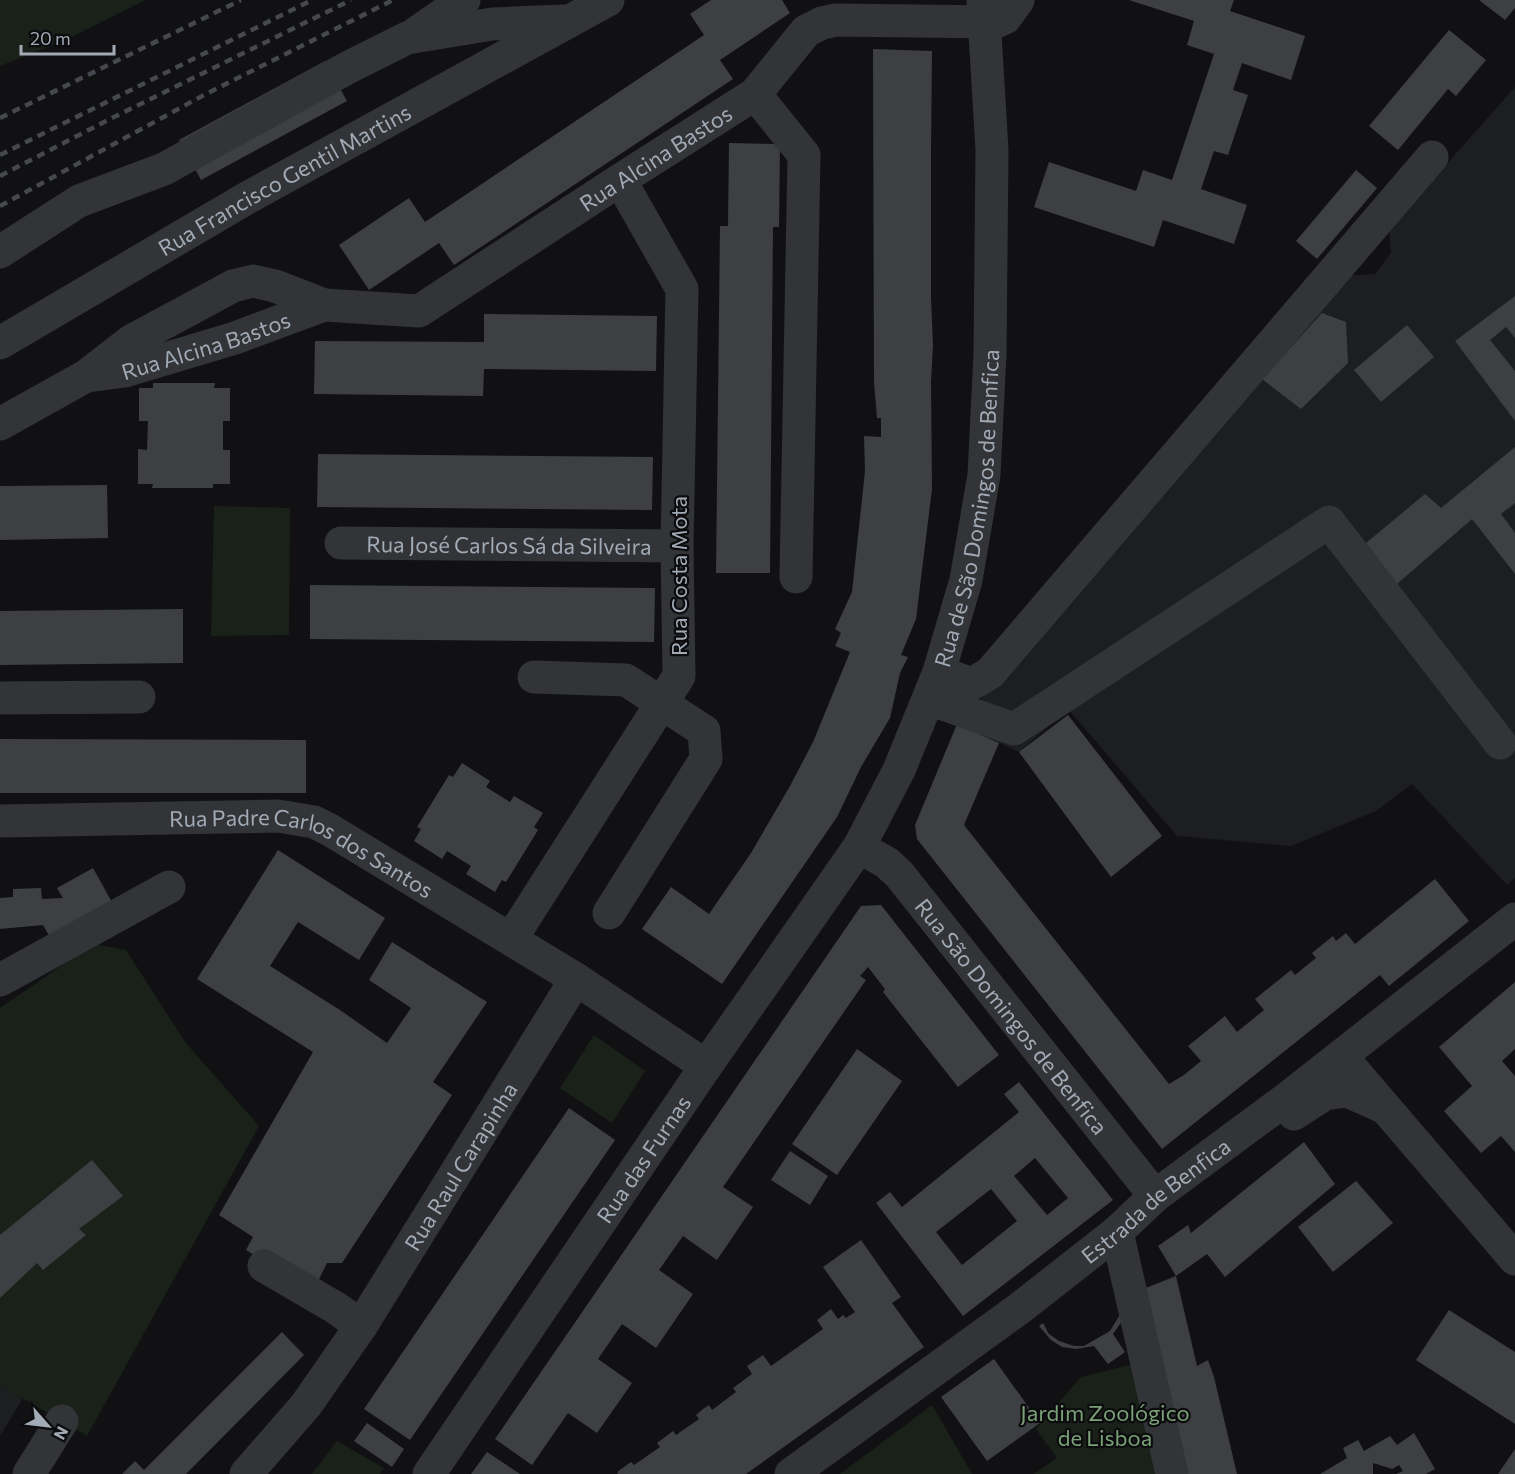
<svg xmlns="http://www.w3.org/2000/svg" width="1515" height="1474" font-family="Commissioner,sans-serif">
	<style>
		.built { fill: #1d1e20 }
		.green { fill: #192119 }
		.building { fill: #3d3f43; fill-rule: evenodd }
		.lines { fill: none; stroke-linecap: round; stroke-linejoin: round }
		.minor { stroke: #323438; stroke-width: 33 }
		.rail { stroke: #45484d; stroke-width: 4.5; stroke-dasharray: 8 6; stroke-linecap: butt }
		.labels { text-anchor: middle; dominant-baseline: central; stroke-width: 4.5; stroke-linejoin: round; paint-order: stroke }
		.street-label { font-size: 22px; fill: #a1aab5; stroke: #0c0c0e }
		.park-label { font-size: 22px; fill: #7aa177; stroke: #0c0c0e }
	</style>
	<rect width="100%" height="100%" fill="#111113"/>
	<g class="built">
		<path d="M1515 87V878L1507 885 1412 784 1376 811 1291 846 1177 836 1068 709 1019 752 957 724 978 703 1344 276 1375 274 1391 253 1389 229Z"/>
		<path d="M0 1385 23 1398 0 1436Z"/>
	</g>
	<g class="green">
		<path d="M0 0H145L65 40 0 66Z"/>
		<path d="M214 506 290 508 289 635 211 636Z"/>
		<path d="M93 944 126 950 185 1042 259 1126 87 1436 0 1385V1008Z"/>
		<path d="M594 1035 645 1071 612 1123 560 1088Z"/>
		<path d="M1142 1362 1165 1474H1034L1057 1458 1036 1429 1081 1377Z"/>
		<path d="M932 1405 972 1474H840Z"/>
		<path d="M337 1441 384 1468 380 1474H312Z"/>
	</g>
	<g class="building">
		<path d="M711 0H782L790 13 720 60 733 79 454 265 439 243 369 290 339 245 409 198 425 222 704 35 690 14Z"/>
		<path d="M1129 0H1234L1230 11 1305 36 1291 80 1242 63 1233 90 1248 95 1228 155 1214 151 1201 189 1247 205 1234 244 1163 220 1154 247 1034 207 1049 162 1136 191 1143 170 1172 180 1214 54 1187 45 1194 21Z"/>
		<path d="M1479 0H1515V8L1505 20Z"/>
		<path d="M1449 30 1486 60 1456 96 1448 89 1398 150 1369 126Z"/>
		<path d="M873 49 932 51 931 151V297L933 345 931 382 932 489 916 619 901 655 908 657 900 673 890 718 861 767 837 817 722 984 642 929 671 887 709 914 751 853 790 786 813 742 850 652 835 646 841 633 835 629 852 592 865 471 864 436 881 437V418H877L874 382Z"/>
		<path d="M325 61 347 101 201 180 179 140Z"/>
		<path d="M729 143 780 144 779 227H773L770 573H716L720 226H728Z"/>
		<path d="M1356 170 1377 188 1317 259 1296 241Z"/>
		<path d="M1515 296V338L1506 327 1490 340 1515 371V421L1455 341Z"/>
		<path d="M1322 313 1346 322 1348 363 1301 409 1262 379Z"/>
		<path d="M484 314 657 316 656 371 484 369 483 396 314 394 315 341 484 342Z"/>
		<path d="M1407 325 1434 357 1381 402 1354 370Z"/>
		<path d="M153 383H215L214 388H230V421H223V450H230V484H213V488H152L153 484H138V449L147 450 148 421H139V388H153Z"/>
		<path d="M1515 447V503L1501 514 1515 533V574L1472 519 1397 584 1366 543 1425 494 1441 508Z"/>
		<path d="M318 454 653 457 652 510 317 507Z"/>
		<path d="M107 485 108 538 0 540V486Z"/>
		<path d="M310 585 655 588 654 642 310 639Z"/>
		<path d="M183 609V663L0 665V611Z"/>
		<path d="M1068 715 1162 836 1111 877 1019 752Z"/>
		<path d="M957 724 999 743 964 825 1169 1084 1184 1075 1201 1061 1188 1046 1225 1016 1237 1032 1264 1010 1255 999 1291 970 1295 975 1306 966 1316 958 1312 953 1333 936 1336 941 1346 933 1355 944 1435 879 1469 921 1389 986 1380 975 1162 1149 917 839 915 825Z"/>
		<path d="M0 739 306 740V793H0Z"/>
		<path d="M462 763 490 781 486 787 510 802 514 796 543 813 534 827 538 830 506 882 502 880 495 892 466 874 471 866 447 851 442 859 414 841 421 829 417 827 449 775 453 777Z"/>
		<path d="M278 850 385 918 359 960 298 922 270 966 340 1010 387 1043 411 1008 369 980 392 942 487 1002 433 1082 452 1095 342 1263H327L316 1285 301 1284 246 1250 253 1237 219 1215 313 1052 197 979Z"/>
		<path d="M93 868 113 904 51 939 43 925 0 929V898L13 897V889L41 888 42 899 63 898 57 888Z"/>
		<path d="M881 905 999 1055 958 1087 883 992 885 989 868 967 860 976 866 980 723 1187 753 1207 717 1260 683 1236 659 1270 693 1294 656 1348 622 1324 598 1359 632 1383 597 1433 568 1413 532 1465 495 1439 861 906Z"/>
		<path d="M1515 982V1049L1502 1061 1515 1076V1152L1501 1136 1481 1153 1444 1111 1472 1086 1439 1047Z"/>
		<path d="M857 1049 902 1081 837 1175 792 1144Z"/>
		<path d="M1019 1082 1113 1200 963 1316 876 1203 890 1192 902 1207 1019 1112 1004 1094ZM1035 1158 1068 1198 1047 1215 1014 1176ZM991 1189 1017 1221 962 1265 936 1232Z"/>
		<path d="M569 1108 615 1140 410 1440 364 1409Z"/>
		<path d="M1304 1142 1335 1184 1225 1277 1207 1254 1176 1276 1158 1246 1188 1225 1191 1233Z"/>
		<path d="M790 1151 828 1176 810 1205 771 1180Z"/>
		<path d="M92 1160 123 1196 79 1229 86 1235 43 1270 37 1263 0 1298V1235Z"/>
		<path d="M1356 1181 1393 1223 1333 1272 1298 1227Z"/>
		<path d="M861 1240 901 1297 892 1303 924 1347 746 1474H618L617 1472 631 1462 634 1465 660 1447 657 1443 673 1431 676 1435 699 1419 696 1415 703 1409 709 1405 712 1410 736 1392 733 1388 752 1374 747 1366 763 1355 771 1366 823 1329 817 1320 831 1309 838 1319 843 1315 846 1318 855 1312 823 1267Z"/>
		<path d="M1176 1276 1197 1366 1208 1360 1214 1377 1237 1474H1178L1138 1291Z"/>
		<path d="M1449 1310 1515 1352V1424L1416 1360Z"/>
		<path d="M1121 1313 1122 1321 1113 1334 1125 1352 1108 1364 1094 1346 1076 1349 1062 1347 1051 1340 1039 1326 1043 1323 1049 1334 1059 1341 1074 1346H1084L1110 1331Z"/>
		<path d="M282 1332 304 1355 186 1474H122L135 1461 144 1470Z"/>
		<path d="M994 1359 1040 1423 987 1461 941 1397Z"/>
		<path d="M367 1423 404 1449 392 1467 354 1441Z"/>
		<path d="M1414 1433 1435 1469 1426 1474H1396L1403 1471 1399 1465 1392 1469 1373 1463V1474H1320L1347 1458 1343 1448 1358 1440 1364 1451 1390 1436 1397 1445Z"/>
		<path d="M1515 1449V1474H1498Z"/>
		<path d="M487 1452 520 1474H471Z"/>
	</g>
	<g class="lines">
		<g class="minor">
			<path d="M416 33 464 0"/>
			<path d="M755 94 804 155 796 577"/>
			<path d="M0 252 79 201 164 169 349 67 407 38 492 24 563 21"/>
			<path id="s1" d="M0 343 247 198 608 0"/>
			<path id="s2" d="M87 376 125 371 235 338 324 305"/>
			<path id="s3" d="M0 424 86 376 131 341 233 286 253 281 275 286 324 305 419 311 620 180 755 94 806 31 822 23 836 20 996 22 1005 18 1018 0"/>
			<path id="s4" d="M341 543 677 546"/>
			<path d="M939 672 972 684 990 673 1432 157"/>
			<path d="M534 677 626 680 704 731 706 759 609 913"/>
			<path d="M0 698 139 697"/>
			<path d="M929 699 1014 729 1329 522 1500 743"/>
			<path id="s5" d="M0 821 278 816 314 822 330 830 576 979 706 1066"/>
			<path id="s6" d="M859 847 887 863 899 874 1155 1196"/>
			<path d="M511 939 679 676 677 546 682 289 620 180"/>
			<path d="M0 980 169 887"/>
			<path d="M1341 1056 1515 1259"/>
			<path d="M1294 1114 1325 1094 1347 1091 1383 1107"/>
			<path d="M1117 1232 1172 1474"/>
			<path d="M264 1266 336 1308 361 1326"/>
			<path d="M29 1474 62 1421"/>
			<path id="s7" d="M246 1474 306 1405 361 1326 576 979"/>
			<path id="s8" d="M429 1474 706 1066 859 847 899 770 939 672 966 580 984 475 990 354 992 150 983 0"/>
			<path id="s9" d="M791 1474 1020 1308 1117 1232 1155 1196 1285 1100 1515 919"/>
		</g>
		<g class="rail">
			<path d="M0 118 241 0"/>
			<path d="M0 155 312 0"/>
			<path d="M0 176 106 121 351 0"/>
			<path d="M0 206 204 95 393 0"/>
		</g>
	</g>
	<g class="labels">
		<g class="street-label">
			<text stroke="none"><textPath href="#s3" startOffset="744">Rua Alcina Bastos</textPath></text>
			<text stroke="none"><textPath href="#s1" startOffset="328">Rua Francisco Gentil Martins</textPath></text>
			<text stroke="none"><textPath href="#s2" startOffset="123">Rua Alcina Bastos</textPath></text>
			<text stroke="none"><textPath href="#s8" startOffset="1120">Rua de São Domingos de Benfica</textPath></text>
			<text stroke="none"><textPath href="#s4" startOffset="168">Rua José Carlos Sá da Silveira</textPath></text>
			<text transform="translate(678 576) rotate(-90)">Rua Costa Mota</text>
			<text stroke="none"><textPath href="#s5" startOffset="310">Rua Padre Carlos dos Santos</textPath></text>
			<text stroke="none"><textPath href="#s6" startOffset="230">Rua São Domingos de Benfica</textPath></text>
			<text stroke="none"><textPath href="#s8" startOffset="381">Rua das Furnas</textPath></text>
			<text stroke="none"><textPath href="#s7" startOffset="376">Rua Raul Carapinha</textPath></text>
			<text stroke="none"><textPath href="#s9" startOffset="456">Estrada de Benfica</textPath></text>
		</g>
		<g class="park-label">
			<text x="1105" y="1412">Jardim Zoológico<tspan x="1105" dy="25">de Lisboa</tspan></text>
		</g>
	</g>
	<g transform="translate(48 1426) rotate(118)" stroke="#0c0c0e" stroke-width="4.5" paint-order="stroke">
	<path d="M0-4.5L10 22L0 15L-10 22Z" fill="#a1aab5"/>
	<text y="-9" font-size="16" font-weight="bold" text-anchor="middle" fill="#a1aab5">N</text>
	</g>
	<path d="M21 45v9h93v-9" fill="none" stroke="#a1aab5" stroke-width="3"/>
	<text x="30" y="45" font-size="18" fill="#a1aab5" stroke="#0c0c0e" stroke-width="4.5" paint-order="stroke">20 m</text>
</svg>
